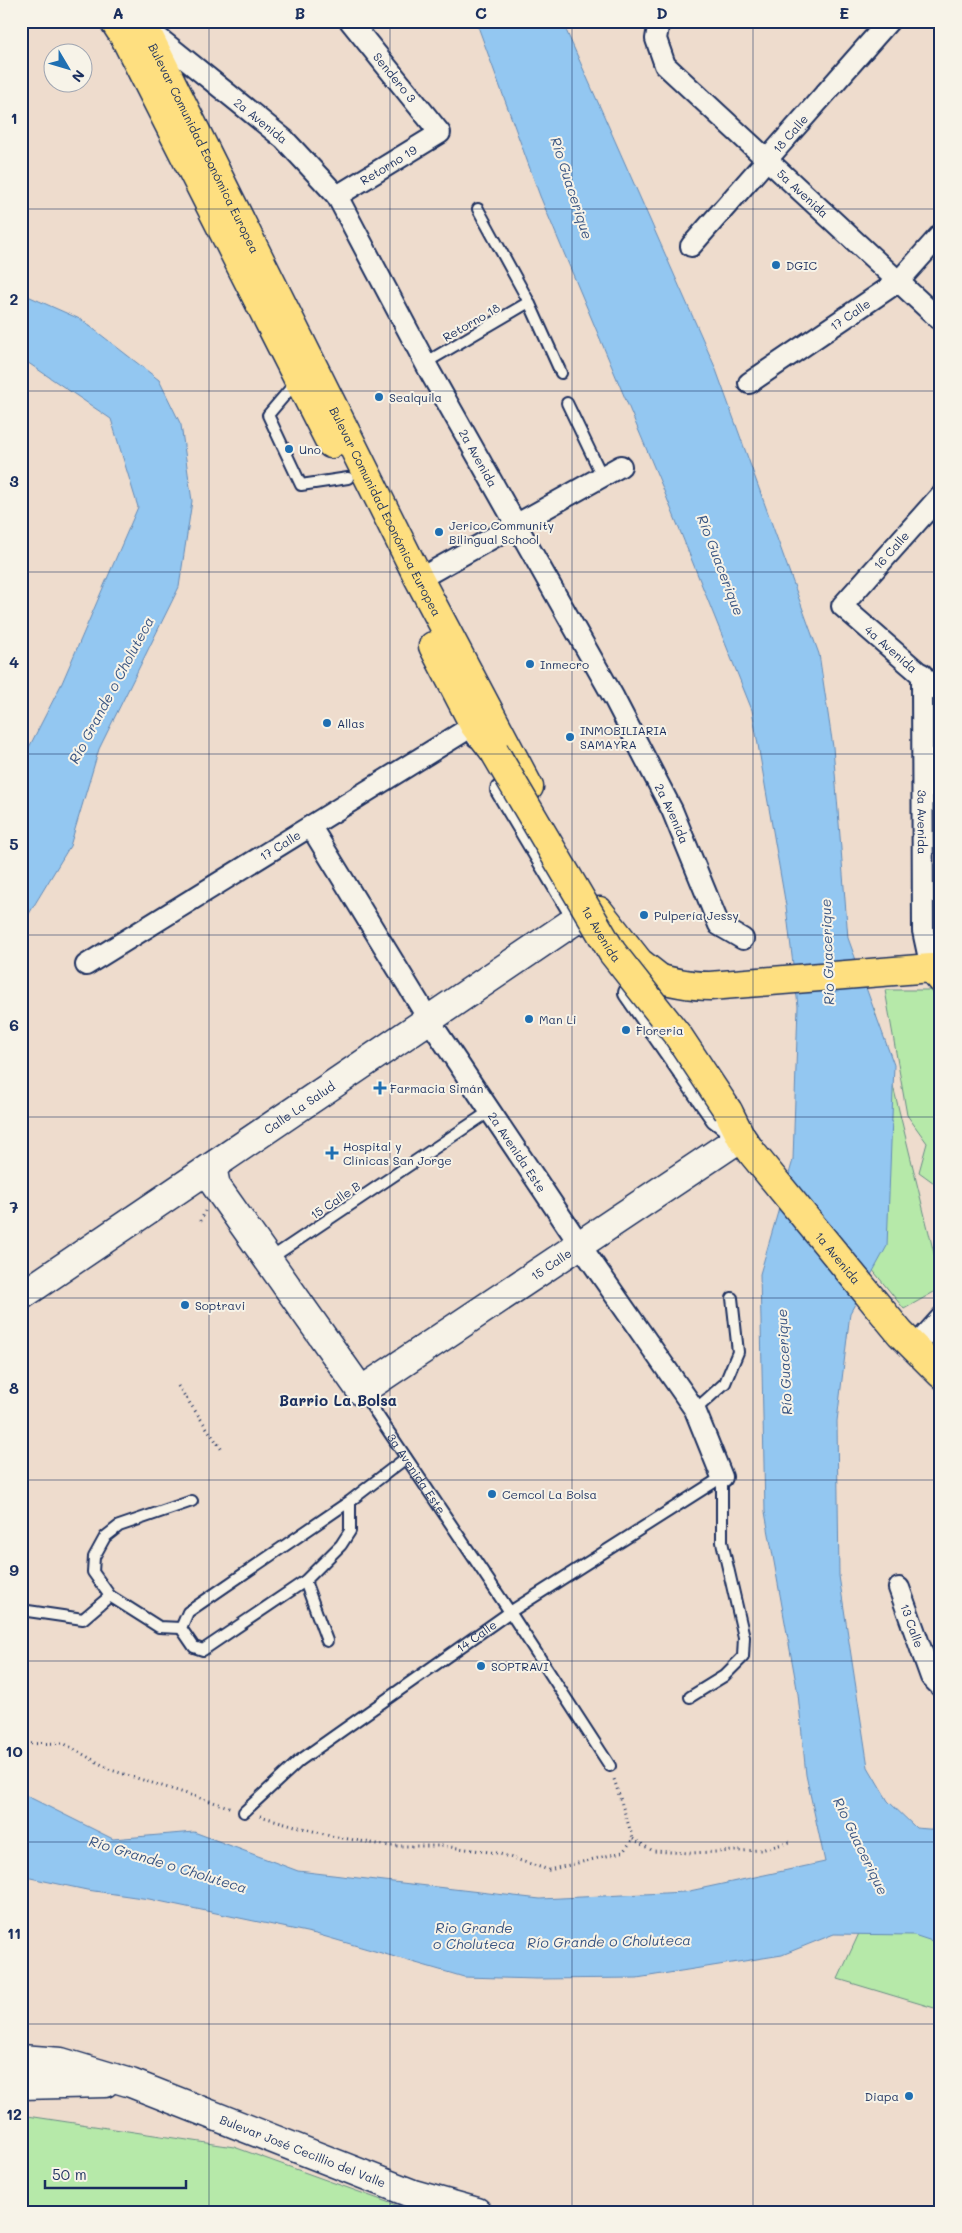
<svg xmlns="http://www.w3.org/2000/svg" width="962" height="2233" font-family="Mali,sans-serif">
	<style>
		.green { fill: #b6e9a9; stroke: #688c84 }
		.water { fill: #93c7f1; stroke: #638ab6 }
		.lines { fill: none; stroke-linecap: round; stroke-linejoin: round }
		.service-casing { stroke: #1b2f5e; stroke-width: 14 }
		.minor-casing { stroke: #1b2f5e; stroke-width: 24 }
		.secondary-casing { stroke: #1b2f5e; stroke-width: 31 }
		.primary-casing { stroke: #1b2f5e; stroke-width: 31 }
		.path { stroke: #1b2f5e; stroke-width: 3; stroke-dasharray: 1 4; stroke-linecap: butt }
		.service { stroke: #f7f3e8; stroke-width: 10 }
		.minor { stroke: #f7f3e8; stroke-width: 20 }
		.secondary { stroke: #f7f3e8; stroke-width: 28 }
		.primary { stroke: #fedf80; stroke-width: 28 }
		.primary-bridge-casing { stroke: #1b2f5e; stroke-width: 31; stroke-linecap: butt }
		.primary-bridge { stroke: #fedf80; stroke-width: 28 }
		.grid { fill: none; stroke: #1b2f5e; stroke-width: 1; stroke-opacity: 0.55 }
		.poi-dot { fill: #1f6fb2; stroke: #f7f3e8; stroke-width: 2 }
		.labels { text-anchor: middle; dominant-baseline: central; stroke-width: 4; stroke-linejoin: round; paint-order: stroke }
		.street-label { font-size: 12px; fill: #1b2f5e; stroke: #f7f3e8 }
		.poi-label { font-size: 12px; fill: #1b2f5e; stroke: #f7f3e8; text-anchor: start }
		.water-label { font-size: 14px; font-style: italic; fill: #395583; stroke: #f7f3e8 }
		.quarter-label { font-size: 15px; font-weight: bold; fill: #1b2f5e; stroke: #f7f3e8 }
		.neatline { fill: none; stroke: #1b2f5e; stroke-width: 2 }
		.grid-label { font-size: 16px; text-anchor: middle; font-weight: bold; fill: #1b2f5e }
	</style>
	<rect width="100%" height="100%" fill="#eedccd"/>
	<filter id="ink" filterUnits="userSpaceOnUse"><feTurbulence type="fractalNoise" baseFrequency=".02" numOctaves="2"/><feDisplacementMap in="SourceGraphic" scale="10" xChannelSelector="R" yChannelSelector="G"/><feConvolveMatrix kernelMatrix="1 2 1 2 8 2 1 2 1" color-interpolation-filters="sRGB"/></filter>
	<g filter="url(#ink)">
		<g class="green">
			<path d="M885 990H932L941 1000V1188L919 1172 927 1143 907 1115Z"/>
			<path d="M874 1008 941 1282V1288L904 1309 851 1243 854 1034Z"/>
			<path d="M867 1916 941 1937V2010L838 1979Z"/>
			<path d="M21 2115 234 2147 415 2212H21Z"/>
		</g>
		<g class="water">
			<path d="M476 21H562L715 367 819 654 833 747 848 938 894 1065 887 1246 850 1313 837 1421 839 1576 868 1767 888 1801 916 1828 941 1830V1944L914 1935 834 1934 782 1955 637 1978 537 1979 464 1977 316 1934 149 1899 87 1890 21 1876V1793L113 1839 194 1832 298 1871 540 1899 685 1892 825 1862 806 1775 798 1694 765 1512 760 1274 793 1160 798 1006 786 906 752 710 662 486 540 196Z"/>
			<path d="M21 293 82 320 159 380 181 425 192 501 179 587 99 749 70 846 21 927V763L62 683 138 507 111 419 21 358Z"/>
		</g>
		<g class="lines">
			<defs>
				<g id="service">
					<path d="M478 209 529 302 561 373"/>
					<path d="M425 363 529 302"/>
					<path d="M296 382 268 415 301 485 348 478"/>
					<path d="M567 403 602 476"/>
					<path d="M268 1260 490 1111"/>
					<path id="s1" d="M362 1392 510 1612 610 1766"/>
					<path d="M695 1410 725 1383 738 1352 732 1298"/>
					<path d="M350 1501V1531L341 1545 305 1581 203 1650 194 1647 181 1628 188 1612 350 1501 406 1458"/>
					<path d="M305 1581 327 1641"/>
					<path d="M21 1610 83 1619 110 1596"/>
					<path d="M181 1628 159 1627 110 1596 93 1572 94 1557 105 1537 119 1526 192 1501"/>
					<path id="s2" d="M244 1812 299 1761 510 1612 722 1477V1542L744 1637 743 1657 724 1676 690 1697"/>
				</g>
				<g id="minor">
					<path id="s3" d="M659 21 656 39 665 65 941 321"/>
					<path id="s4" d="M149 30 284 139 337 196 430 372 614 698 672 810 719 925 743 939"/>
					<path id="s5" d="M337 196 440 133 350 21"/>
					<path id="s6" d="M691 246 889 21"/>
					<path id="s7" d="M749 383 899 281 941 234"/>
					<path id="s8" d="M941 495 842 606 941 692"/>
					<path d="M419 579 621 466"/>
					<path id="s9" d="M922 674 923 931 931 968"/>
					<path d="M501 790 581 924"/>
					<path id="s10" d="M311 827 429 1020 580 1245 695 1410 722 1477"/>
					<path id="s11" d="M86 965 474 725 477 737"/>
					<path d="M629 993 716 1118 737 1134"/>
					<path d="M914 1348 941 1318"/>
					<path id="s12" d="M899 1588 931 1677 941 1687"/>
				</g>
				<g id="secondary">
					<path id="s13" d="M212 1167 216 1186 361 1391 741 1137"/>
					<path id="s14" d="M21 1296 577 919"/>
					<path id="s15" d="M21 2059 61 2062 131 2083 413 2194 477 2212"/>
					<path d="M21 2085 105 2083"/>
				</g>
				<g id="primary">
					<path d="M114 21 125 38 331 444"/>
					<path id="s16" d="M141 21 419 579 529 787"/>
					<path d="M433 646 474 725 494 751"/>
					<path d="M599 911 639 962 662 980"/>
					<path d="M644 974C666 981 687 986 710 986L931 968 941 980"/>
					<path id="s17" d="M728 1111 741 1137 753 1154 900 1333 941 1374"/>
				</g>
			</defs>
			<use href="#service" class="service-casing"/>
			<use href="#minor" class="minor-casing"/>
			<use href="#secondary" class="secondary-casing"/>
			<use href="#primary" class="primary-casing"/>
			<g class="path">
				<path d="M201 1221 205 1211"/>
				<path d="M178 1386 222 1450"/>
				<path d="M21 1744 63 1743 111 1770 232 1808"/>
				<path d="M260 1816 331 1836 389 1846H442L497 1853 549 1870 623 1852 633 1839 614 1779"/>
				<path d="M633 1839 653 1851 690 1853 761 1850 790 1842"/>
			</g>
			<use href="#service" class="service"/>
			<use href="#minor" class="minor"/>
			<use href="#secondary" class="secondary"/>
			<use href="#primary" class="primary"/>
			<defs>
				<g id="primary-bridge">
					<path id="s18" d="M494 751 612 952 679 1037 728 1111"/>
				</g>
			</defs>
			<use href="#primary-bridge" class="primary-bridge-casing"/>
			<use href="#primary-bridge" class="primary-bridge"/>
		</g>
	</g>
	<path class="grid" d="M209 21V2212M390 21V2212M572 21V2212M753 21V2212M21 209H941M21 391H941M21 572H941M21 754H941M21 935H941M21 1117H941M21 1298H941M21 1480H941M21 1661H941M21 1842H941M21 2024H941"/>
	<g class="poi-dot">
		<circle cx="776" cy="265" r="5"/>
		<circle cx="379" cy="397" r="5"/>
		<circle cx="289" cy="449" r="5"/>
		<circle cx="439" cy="532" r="5"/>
		<circle cx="530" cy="664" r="5"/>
		<circle cx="327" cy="723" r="5"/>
		<circle cx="570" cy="737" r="5"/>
		<circle cx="644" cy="915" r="5"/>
		<circle cx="529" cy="1019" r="5"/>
		<circle cx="626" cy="1030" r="5"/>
		<path d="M377.5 1080.5h5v5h5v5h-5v5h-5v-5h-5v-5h5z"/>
		<path d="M329.5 1145.5h5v5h5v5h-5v5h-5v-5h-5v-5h5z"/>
		<circle cx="185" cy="1305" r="5"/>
		<circle cx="492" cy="1494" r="5"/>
		<circle cx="481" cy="1666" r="5"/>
		<circle cx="909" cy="2096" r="5"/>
	</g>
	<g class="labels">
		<g class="street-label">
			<text transform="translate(395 77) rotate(51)">Sendero 3</text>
			<text stroke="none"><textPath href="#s4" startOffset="144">2a Avenida</textPath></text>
			<text stroke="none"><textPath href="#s6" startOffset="150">18 Calle</textPath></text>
			<text stroke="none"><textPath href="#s16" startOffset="142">Bulevar Comunidad Económica Europea</textPath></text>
			<text stroke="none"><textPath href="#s5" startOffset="60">Retorno 19</textPath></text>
			<text stroke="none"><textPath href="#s3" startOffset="234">5a Avenida</textPath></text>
			<text stroke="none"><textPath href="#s7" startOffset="122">17 Calle</textPath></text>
			<text transform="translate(471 322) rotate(-30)">Retorno 18</text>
			<text stroke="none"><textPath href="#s4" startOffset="549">2a Avenida</textPath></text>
			<text stroke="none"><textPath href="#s16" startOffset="548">Bulevar Comunidad Económica Europea</textPath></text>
			<text transform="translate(891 550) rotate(-48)">16 Calle</text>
			<text stroke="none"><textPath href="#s8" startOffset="214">4a Avenida</textPath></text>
			<text stroke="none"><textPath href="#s4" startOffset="954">2a Avenida</textPath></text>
			<text stroke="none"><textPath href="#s9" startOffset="148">3a Avenida</textPath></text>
			<text stroke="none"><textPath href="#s11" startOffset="228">17 Calle</textPath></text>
			<text stroke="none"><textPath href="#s18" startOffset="212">1a Avenida</textPath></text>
			<text stroke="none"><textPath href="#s14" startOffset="336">Calle La Salud</textPath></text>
			<text stroke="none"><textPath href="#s10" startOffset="385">2a Avenida Este</textPath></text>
			<text transform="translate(335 1200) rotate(-34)">15 Calle B</text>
			<text stroke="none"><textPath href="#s17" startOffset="184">1a Avenida</textPath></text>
			<text stroke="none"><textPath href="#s13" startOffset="499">15 Calle</textPath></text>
			<text stroke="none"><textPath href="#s1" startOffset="98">3a Avenida Este</textPath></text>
			<text stroke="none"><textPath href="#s12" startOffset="40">13 Calle</textPath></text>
			<text stroke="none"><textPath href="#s2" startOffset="292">14 Calle</textPath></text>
			<text stroke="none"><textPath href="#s15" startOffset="298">Bulevar José Cecillio del Valle</textPath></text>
		</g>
		<g class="poi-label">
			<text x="786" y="265">DGIC</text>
			<text x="389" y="397">Sealquila</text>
			<text x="299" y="449">Uno</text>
			<text x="449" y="525">Jerico Community<tspan x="449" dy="14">Bilingual School</tspan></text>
			<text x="540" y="664">Inmecro</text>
			<text x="337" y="723">Allas</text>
			<text x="580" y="730">INMOBILIARIA<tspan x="580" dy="14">SAMAYRA</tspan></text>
			<text x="654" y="915">Pulpería Jessy</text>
			<text x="539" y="1019">Man Li</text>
			<text x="636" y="1030">Floreria</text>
			<text x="390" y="1088">Farmacia Simán</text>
			<text x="343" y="1146">Hospital y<tspan x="343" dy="14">Clínicas San Jorge</tspan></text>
			<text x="195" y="1305">Soptravi</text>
			<text x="502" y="1494">Cemcol La Bolsa</text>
			<text x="491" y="1666">SOPTRAVI</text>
			<text x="899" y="2096" text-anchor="end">Diapa</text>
		</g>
		<g class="water-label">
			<text transform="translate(572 188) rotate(72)">Río Guacerique</text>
			<text transform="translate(721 565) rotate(69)">Río Guacerique</text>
			<text transform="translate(111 690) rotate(-62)">Río Grande o Choluteca</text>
			<text transform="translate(827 952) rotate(-92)">Río Guacerique</text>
			<text transform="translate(784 1362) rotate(-93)">Río Guacerique</text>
			<text transform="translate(861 1846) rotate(64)">Río Guacerique</text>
			<text transform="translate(168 1864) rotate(17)">Río Grande o Choluteca</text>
			<text x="474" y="1927">Rio Grande<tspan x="474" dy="16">o Choluteca</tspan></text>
			<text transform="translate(609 1941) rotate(-1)">Río Grande o Choluteca</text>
		</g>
		<g class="quarter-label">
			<text x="338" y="1400">Barrio La Bolsa</text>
		</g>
	</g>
	<rect width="962" height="2233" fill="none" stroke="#f7f3e8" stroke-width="55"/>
	<g transform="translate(68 68) rotate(128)"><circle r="24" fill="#f7f3e8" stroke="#9fa5b1"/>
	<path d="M0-4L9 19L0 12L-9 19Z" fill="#1f6fb2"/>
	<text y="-8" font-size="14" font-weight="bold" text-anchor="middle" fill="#1b2f5e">N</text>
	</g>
	<path d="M45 2180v8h141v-8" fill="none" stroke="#1b2f5e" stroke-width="2.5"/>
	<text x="52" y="2180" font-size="15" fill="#1b2f5e" stroke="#f7f3e8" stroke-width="4" paint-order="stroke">50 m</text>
	<rect x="28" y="28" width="906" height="2178" class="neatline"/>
	<g class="grid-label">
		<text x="118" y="19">A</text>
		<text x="300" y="19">B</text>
		<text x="481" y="19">C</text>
		<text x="662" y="19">D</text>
		<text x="844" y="19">E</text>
		<text x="14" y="124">1</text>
		<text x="14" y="305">2</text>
		<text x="14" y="487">3</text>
		<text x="14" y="668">4</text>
		<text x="14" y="850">5</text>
		<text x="14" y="1031">6</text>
		<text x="14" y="1213">7</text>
		<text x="14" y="1394">8</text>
		<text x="14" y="1576">9</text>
		<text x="14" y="1757">10</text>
		<text x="14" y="1939">11</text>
		<text x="14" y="2120">12</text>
	</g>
</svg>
